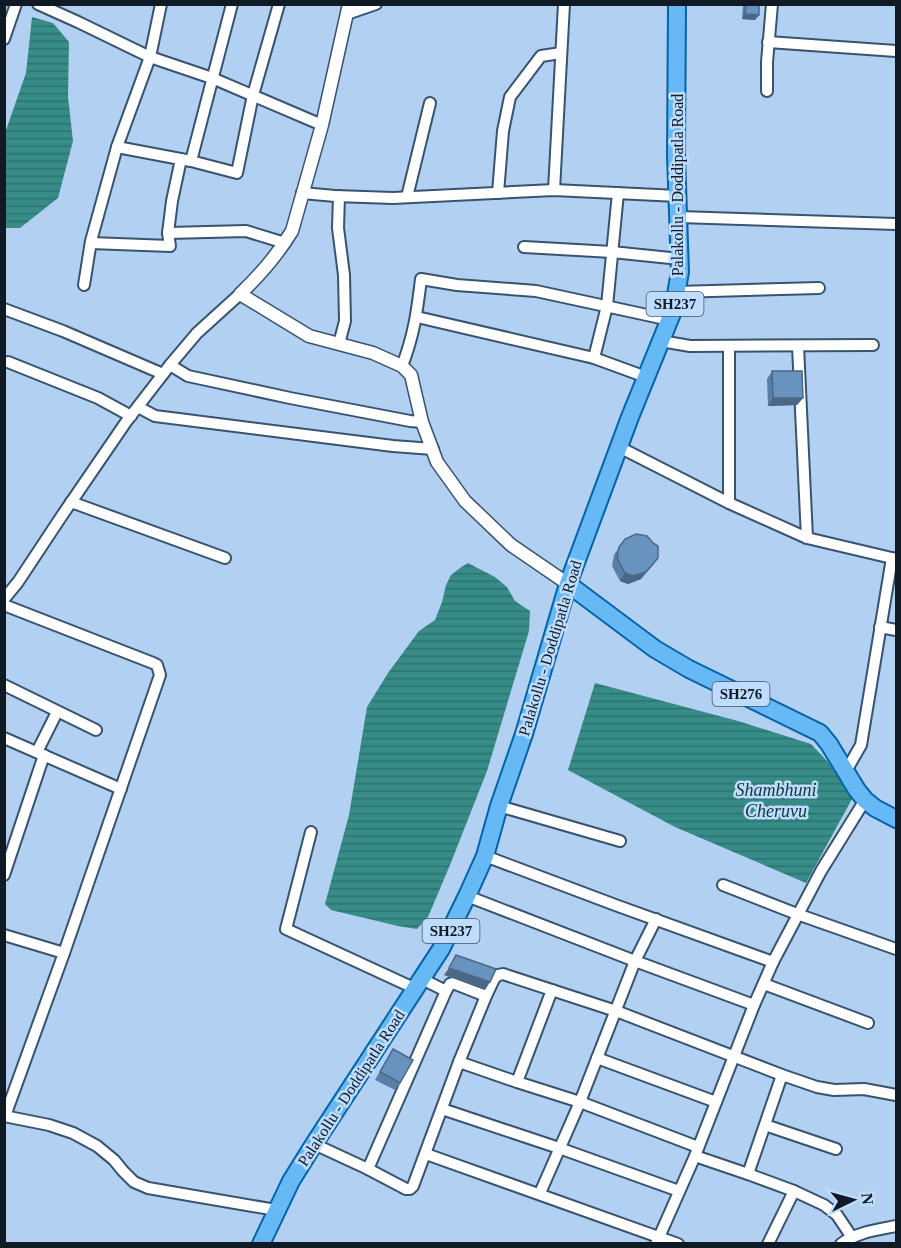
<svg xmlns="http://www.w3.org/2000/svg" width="901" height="1248" font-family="'Times New Roman',serif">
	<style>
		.water { fill: url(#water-rules) }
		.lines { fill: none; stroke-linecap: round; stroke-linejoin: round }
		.minor-casing { stroke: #38536e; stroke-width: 14 }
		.tertiary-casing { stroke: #38536e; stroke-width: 15 }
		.primary-casing { stroke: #0563a8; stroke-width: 20 }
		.minor { stroke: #fff; stroke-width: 10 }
		.tertiary { stroke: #fff; stroke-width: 12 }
		.primary { stroke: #66b9f5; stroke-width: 16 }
		.wall { fill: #5a7ea4 }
		.shaded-wall { fill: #4a6786 }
		.building { fill: #6993bf; stroke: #4a6786; stroke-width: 1.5 }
		.labels { text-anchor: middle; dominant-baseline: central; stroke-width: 5; stroke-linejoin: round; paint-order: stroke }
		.shield { fill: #beddfe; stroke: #445466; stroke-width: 1.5 }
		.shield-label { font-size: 15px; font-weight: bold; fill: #0f1a25 }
		.street-label { font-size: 16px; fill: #0f1a25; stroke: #beddfe }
		.water-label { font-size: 18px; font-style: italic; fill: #0e3634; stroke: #beddfe }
	</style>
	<defs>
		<pattern id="water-rules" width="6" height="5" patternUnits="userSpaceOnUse" patternTransform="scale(1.5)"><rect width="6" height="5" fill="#378c87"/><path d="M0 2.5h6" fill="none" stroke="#2d726e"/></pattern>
	</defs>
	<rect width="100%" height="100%" fill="#b2d0f1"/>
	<g class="water">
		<path d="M32 17 53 23 69 42 68 97 73 141 58 198 20 228H5V133L26 73Z"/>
		<path d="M468 563 495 577 507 587 515 601 530 611 529 631 487 771 450 865 428 917 417 929 398 926 331 910 325 904 349 815 367 707 388 673 419 631 435 620 442 602 446 585 451 575 460 568Z"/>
		<path d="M595 683 738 721 811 744 829 763 852 799 806 883 675 827 568 770Z"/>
	</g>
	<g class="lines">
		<defs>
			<g id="minor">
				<path d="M38 4 78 22 150 57 212 78 322 125"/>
				<path d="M347 14 376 4"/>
				<path d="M4 39 16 4"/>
				<path d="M768 42 896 51"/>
				<path d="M767 91V62L772 4"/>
				<path d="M117 147 191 161 237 173 253 95 279 4"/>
				<path d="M181 159 172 201 168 233 246 231 285 243"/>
				<path d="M191 161 232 4"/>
				<path d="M554 190 564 4"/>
				<path d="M302 193 335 196 393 198 554 190 678 196"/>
				<path d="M498 193 503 131 510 97 541 56 561 53"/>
				<path d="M339 196 338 228 344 275 345 321 339 344"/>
				<path d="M407 197 430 103"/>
				<path d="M679 217 896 224"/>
				<path d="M91 243 170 246 168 233"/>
				<path d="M524 247 612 252 680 259"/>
				<path d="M84 285 91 241 117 147 150 57 161 4"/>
				<path d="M677 292 819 288"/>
				<path d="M4 309 63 331 163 374"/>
				<path d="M417 317 594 358 646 377"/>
				<path d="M661 341 690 346 873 345"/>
				<path d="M798 346 807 538"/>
				<path d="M594 358 607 306 618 193"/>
				<path d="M8 362 98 398 131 416"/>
				<path d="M170 365 188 376 290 398 410 421 422 422"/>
				<path d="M402 366C414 335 417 312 421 279L457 285 536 291 670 320"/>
				<path d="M138 407 155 416 393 446 433 449"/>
				<path d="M619 447 729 503 807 538 896 559"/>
				<path d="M71 502 225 558"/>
				<path d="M729 503V346"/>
				<path d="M4 599 18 582 61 517 126 422 170 365 197 333 240 294"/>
				<path d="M4 605 153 663 157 665 160 675 64 953 5 1116"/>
				<path d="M880 627 896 630"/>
				<path d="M4 685 96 730"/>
				<path d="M4 738 121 789"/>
				<path d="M37 752 57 712"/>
				<path d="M846 771 861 745 892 558"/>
				<path d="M499 806 620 841"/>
				<path d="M311 832 286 929 416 989"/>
				<path d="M485 856 618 906 773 962"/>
				<path d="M4 875 44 755"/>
				<path d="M723 885 797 914 896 949"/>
				<path d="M467 896 635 961 754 1005"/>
				<path d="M4 935 64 953"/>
				<path d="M764 984 868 1023"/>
				<path d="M446 991 450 984 453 983 486 996"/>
				<path d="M597 1058 716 1102"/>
				<path d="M459 1062 517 1082 580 1102 698 1147"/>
				<path d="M517 1082 552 990"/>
				<path d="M442 1109 559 1148 679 1191"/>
				<path d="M4 1116 49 1125 73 1133 97 1146 114 1160 123 1171 134 1182 148 1188 276 1210"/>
				<path d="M765 1125 836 1149"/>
				<path d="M314 1144 368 1169 406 1189H410L413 1186 459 1062 486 996 494 979 498 975 503 974 616 1011 782 1075 817 1087 834 1090 864 1089 896 1095"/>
				<path d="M426 1154 678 1244"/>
				<path d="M695 1156 748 1174 794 1191 824 1205 837 1215 851 1236"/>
				<path d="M368 1169 446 991 422 979"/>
				<path d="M748 1174 782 1075"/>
				<path d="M540 1193 580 1102 635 961 656 919"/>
				<path d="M656 1244 695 1156 754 1005 773 962 821 871 865 800"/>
				<path d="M768 1244 794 1191"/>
				<path d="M841 1244C857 1232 877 1230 896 1226"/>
			</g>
			<path id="tertiary" d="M349 4 322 125 292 231C278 254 259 276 240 294L309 336 373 353 402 366 411 375 422 422 437 462 465 501 511 545 568 584"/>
			<g id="primary">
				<path d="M568 584 655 649 689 669 820 733 829 744 857 790 865 800 875 808 896 819"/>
				<path d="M261 1244 291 1181 314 1144 441 949 467 896 485 856 499 806 524 734 568 584 630 417 673 311 680 272 676 155 677 4"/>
			</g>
		</defs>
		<use href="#minor" class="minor-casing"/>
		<use href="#tertiary" class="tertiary-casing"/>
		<use href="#primary" class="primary-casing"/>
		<use href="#minor" class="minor"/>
		<use href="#tertiary" class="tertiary"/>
		<use href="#primary" class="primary"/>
	</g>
	<g class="wall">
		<path d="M743 4H759V15L755 20 742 19Z"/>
		<path d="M772 371 803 398 797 405 768 406 767 379Z"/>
		<path d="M625 539 658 558 641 579 628 584 620 581 612 566 614 555Z"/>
		<path d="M393 1049 400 1083 395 1090 375 1080 388 1057Z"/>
	</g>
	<g class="shaded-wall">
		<path d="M745 14 759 15 755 20 742 19Z"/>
		<path d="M773 398H803L797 405 768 406Z"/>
		<path d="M658 558 641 579 628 584 620 581 625 573Z"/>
		<path d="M449 968 490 982 485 990 444 975Z"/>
	</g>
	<g class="building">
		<path d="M746 4H759V15L745 14Z"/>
		<path d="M772 371H802L803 398H773Z"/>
		<path d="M636 534 647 536 653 543 658 546V558L646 572 633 576 625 573 617 558 619 547 625 539Z"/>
		<path d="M456 955 496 969 490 982 449 968Z"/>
		<path d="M393 1049 413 1060 400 1083 380 1072Z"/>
	</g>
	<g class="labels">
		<g class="shield">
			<rect x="646.5" y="292" width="57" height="24" rx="4.5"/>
			<rect x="712.5" y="682" width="57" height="24" rx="4.5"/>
			<rect x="422.5" y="919" width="57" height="24" rx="4.5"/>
		</g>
		<g class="shield-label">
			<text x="675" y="304">SH237</text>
			<text x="741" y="694">SH276</text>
			<text x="451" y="931">SH237</text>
		</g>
		<g class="street-label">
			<text transform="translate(677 185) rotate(-90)">Palakollu - Doddipatla Road</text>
			<text transform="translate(550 648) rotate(-73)">Palakollu - Doddipatla Road</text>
			<text transform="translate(351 1088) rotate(-57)">Palakollu - Doddipatla Road</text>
		</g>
		<g class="water-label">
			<text x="776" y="790">Shambhuni<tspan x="776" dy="21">Cheruvu</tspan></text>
		</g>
	</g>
	<rect width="901" height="1248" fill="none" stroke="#0f1a25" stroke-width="12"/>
	<g transform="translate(853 1200) rotate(85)" stroke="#beddfe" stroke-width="4.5" paint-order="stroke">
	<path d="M0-4.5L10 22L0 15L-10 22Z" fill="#0f1a25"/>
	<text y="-9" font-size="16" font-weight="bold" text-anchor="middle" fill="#0f1a25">N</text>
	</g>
</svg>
